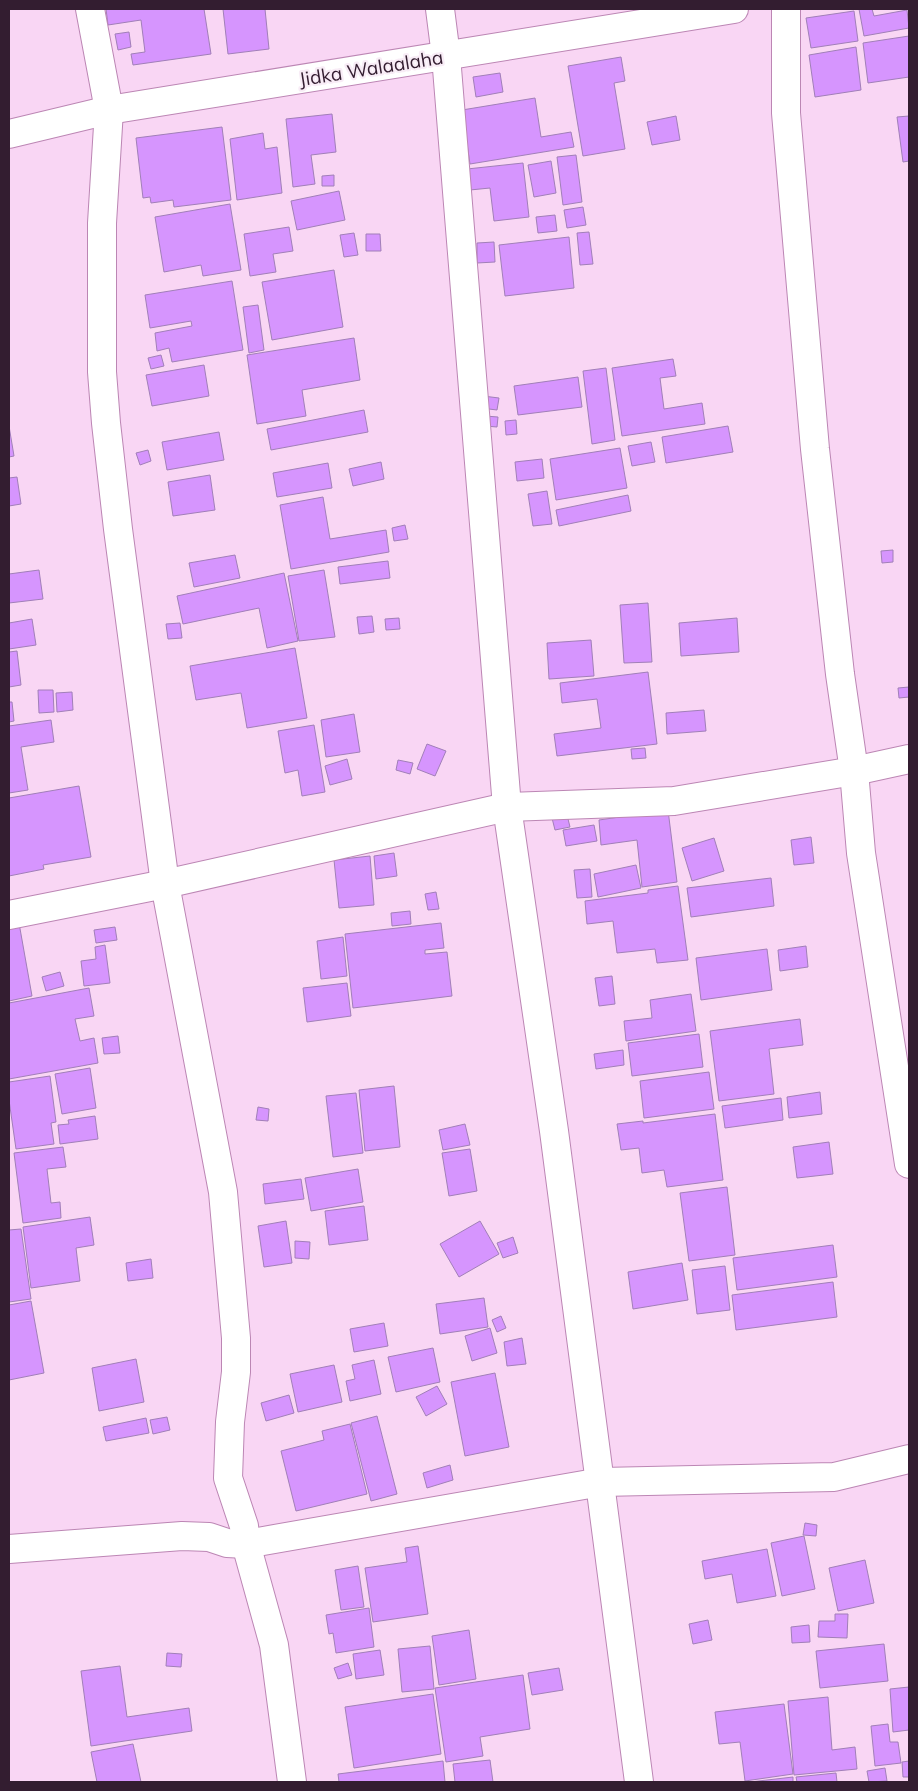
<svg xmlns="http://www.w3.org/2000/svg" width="918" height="1791" font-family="Mulish,sans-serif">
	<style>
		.building { fill: #d695fe; stroke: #a17fb8 }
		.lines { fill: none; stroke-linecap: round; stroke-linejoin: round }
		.street-casing { stroke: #bc86b4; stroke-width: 30 }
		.street { stroke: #fff; stroke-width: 28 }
		.labels { text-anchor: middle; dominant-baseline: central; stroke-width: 4.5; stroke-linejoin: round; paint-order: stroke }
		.street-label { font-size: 19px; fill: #331d30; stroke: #f8ecf6 }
	</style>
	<rect width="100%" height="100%" fill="#f9d6f4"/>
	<g class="building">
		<path d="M106 9H204L211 54 133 65 131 54 145 52 141 20 108 25Z"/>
		<path d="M223 9H265L269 49 228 54Z"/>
		<path d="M859 9H872L874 16 907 10 909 28 864 36Z"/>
		<path d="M854 11 858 41 811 48 806 18Z"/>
		<path d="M129 32 131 47 118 50 115 34Z"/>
		<path d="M909 36V77L868 83 863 43Z"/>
		<path d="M856 47 861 90 815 97 809 55Z"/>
		<path d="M621 57 625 81 614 83 625 149 583 156 568 66Z"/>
		<path d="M500 73 503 92 476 97 473 77Z"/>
		<path d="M535 98 541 137 571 132 574 147 470 164 462 110Z"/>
		<path d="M332 114 336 152 311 155 315 184 293 187 286 119Z"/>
		<path d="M676 116 680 140 652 145 647 122Z"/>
		<path d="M909 116V161L903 162 897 117Z"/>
		<path d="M222 127 231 200 174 207 173 200 151 203 150 197 143 198 136 138Z"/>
		<path d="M263 133 265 149 277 147 282 193 237 200 230 139Z"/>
		<path d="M576 155 582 202 563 205 557 157Z"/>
		<path d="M551 161 556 193 534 197 528 165Z"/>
		<path d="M523 163 529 217 494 221 490 188 470 190 467 169Z"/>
		<path d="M334 175V186H322V176Z"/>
		<path d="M339 191 345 220 297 230 291 201Z"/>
		<path d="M230 204 241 270 203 276 201 265 164 272 155 217Z"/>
		<path d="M583 207 586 225 567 228 564 210Z"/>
		<path d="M555 215 557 231 538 233 536 217Z"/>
		<path d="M289 227 293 251 273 254 276 272 250 276 244 234Z"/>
		<path d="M589 232 593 264 580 265 577 233Z"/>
		<path d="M354 233 358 255 344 257 340 235Z"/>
		<path d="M366 234H380L381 251H366Z"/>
		<path d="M569 237 574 288 505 296 499 245Z"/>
		<path d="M494 242 495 262 477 263V243Z"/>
		<path d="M334 270 343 327 272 340 262 282Z"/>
		<path d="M232 281 243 350 172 362 169 348 157 351 155 333 192 326 191 321 150 328 145 295Z"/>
		<path d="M258 305 264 350 249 353 243 307Z"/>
		<path d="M354 338 360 380 302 390 306 416 257 424 247 355Z"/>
		<path d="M161 355 164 366 151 369 148 358Z"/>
		<path d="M673 359 676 376 660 378 664 409 702 403 705 424 622 436 612 368Z"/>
		<path d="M204 365 209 396 152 406 146 375Z"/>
		<path d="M606 368 615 440 592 444 583 371Z"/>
		<path d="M578 377 582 407 518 415 514 386Z"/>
		<path d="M483 396 499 398 497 410 481 408Z"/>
		<path d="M364 410 368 432 271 450 267 429Z"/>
		<path d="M485 416 498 417 497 427 485 426Z"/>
		<path d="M516 420 517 434 506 435 505 421Z"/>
		<path d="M9 426 14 456 9 457Z"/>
		<path d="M728 426 733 452 666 463 662 437Z"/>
		<path d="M219 432 224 460 167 470 162 442Z"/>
		<path d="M651 442 655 462 632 466 628 446Z"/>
		<path d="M620 448 627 488 556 500 550 459Z"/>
		<path d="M148 450 151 461 140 465 136 453Z"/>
		<path d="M542 459 544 478 517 481 515 462Z"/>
		<path d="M381 462 384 479 353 486 349 469Z"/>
		<path d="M328 463 332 488 277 497 273 473Z"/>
		<path d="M210 475 215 510 173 516 168 482Z"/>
		<path d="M17 477 21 504 9 506V478Z"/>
		<path d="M547 491 552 524 533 526 528 494Z"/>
		<path d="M628 495 631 511 559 526 556 510Z"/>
		<path d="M323 497 330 539 386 530 389 552 291 569 280 505Z"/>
		<path d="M405 525 408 539 394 541 392 528Z"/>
		<path d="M893 550V562L882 563 881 551Z"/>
		<path d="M235 555 240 578 194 587 189 563Z"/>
		<path d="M388 561 390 578 340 584 338 567Z"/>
		<path d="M39 570 43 599 9 603V574Z"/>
		<path d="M324 570 335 637 299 641 288 576Z"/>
		<path d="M284 573 298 641 267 648 259 608 183 624 177 596Z"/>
		<path d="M648 603 652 662 624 663 620 605Z"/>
		<path d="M372 616 374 632 359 634 357 617Z"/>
		<path d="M399 618 400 629 386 630 385 619Z"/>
		<path d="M737 618 739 652 681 656 679 623Z"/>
		<path d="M32 619 36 645 9 649V623Z"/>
		<path d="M180 623 182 638 168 639 166 624Z"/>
		<path d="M591 640 594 676 549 679 547 643Z"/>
		<path d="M295 648 307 718 247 728 241 693 196 700 190 666Z"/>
		<path d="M17 651 21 685 9 687V652Z"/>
		<path d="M648 672 657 744 557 756 554 734 601 728 597 699 562 703 560 683Z"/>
		<path d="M909 687V697L899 698 898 688Z"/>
		<path d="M38 690H53L54 712 39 713Z"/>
		<path d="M72 692 73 710 57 712 56 693Z"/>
		<path d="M9 702H12L14 721 9 722Z"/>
		<path d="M704 710 706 731 667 734 666 713Z"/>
		<path d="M354 714 360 752 326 757 321 720Z"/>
		<path d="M51 720 54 742 21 747 28 790 9 793V726Z"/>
		<path d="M314 725 325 792 302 796 298 770 285 773 278 731Z"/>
		<path d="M427 744 446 751 435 776 417 769Z"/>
		<path d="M645 748 646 758 632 759 631 749Z"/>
		<path d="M347 759 352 779 330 785 325 766Z"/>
		<path d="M398 760 413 763 410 774 396 770Z"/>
		<path d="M79 786 91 857 43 865 44 869 9 876V798Z"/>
		<path d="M668 810 677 882 642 887 637 840 601 845 599 820Z"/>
		<path d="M567 815 570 827 555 830 552 818Z"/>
		<path d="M594 825 597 841 566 846 563 830Z"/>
		<path d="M811 837 814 863 794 865 791 840Z"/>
		<path d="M714 838 724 871 692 881 682 848Z"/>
		<path d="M394 853 397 876 376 879 374 856Z"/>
		<path d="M370 856 374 905 339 908 334 860Z"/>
		<path d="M636 865 641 888 598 897 594 874Z"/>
		<path d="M590 869 592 897 577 898 574 870Z"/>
		<path d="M771 878 774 906 691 917 687 888Z"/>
		<path d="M678 886 688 960 657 963 655 949 617 953 613 921 587 924 585 901 648 893V890Z"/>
		<path d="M436 892 439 909 428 910 425 894Z"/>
		<path d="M410 911 411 924 392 926 391 913Z"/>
		<path d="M19 923 32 996 9 1001V925Z"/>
		<path d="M441 923 444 948 425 950V954L447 952 452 996 353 1008 345 934Z"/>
		<path d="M115 927 117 940 96 943 94 930Z"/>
		<path d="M343 937 347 976 321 979 317 941Z"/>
		<path d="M105 945 110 983 84 986 81 961 96 959 95 947Z"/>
		<path d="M806 946 808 967 780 971 778 950Z"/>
		<path d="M767 949 772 990 701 1000 696 958Z"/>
		<path d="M60 972 64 986 46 991 42 977Z"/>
		<path d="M612 976 615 1004 599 1006 595 978Z"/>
		<path d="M347 983 351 1016 307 1022 303 988Z"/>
		<path d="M89 988 94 1016 75 1019 80 1041 94 1038 98 1063 9 1079V1003Z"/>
		<path d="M691 994 696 1031 626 1041 624 1021 652 1018 650 1000Z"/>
		<path d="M800 1019 803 1045 769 1049 774 1094 719 1101 710 1031Z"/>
		<path d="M699 1034 703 1067 632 1076 628 1043Z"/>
		<path d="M118 1036 120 1053 104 1054 102 1038Z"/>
		<path d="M623 1050 624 1065 596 1069 594 1054Z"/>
		<path d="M90 1068 96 1108 62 1114 55 1074Z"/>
		<path d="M709 1072 714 1109 644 1118 640 1081Z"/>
		<path d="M50 1076 56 1122 51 1123 54 1144 16 1149 9 1100V1082Z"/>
		<path d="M394 1086 400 1147 365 1151 359 1090Z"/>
		<path d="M820 1092 822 1114 789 1118 787 1097Z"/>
		<path d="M356 1093 363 1153 333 1157 326 1096Z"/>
		<path d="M781 1098 783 1120 725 1128 722 1106Z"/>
		<path d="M258 1107 269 1109 268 1121 256 1120Z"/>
		<path d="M715 1114 723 1180 667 1187 664 1170 642 1173 639 1148 621 1150 617 1124 643 1121V1123Z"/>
		<path d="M95 1116 98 1139 60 1144 58 1125 69 1124 68 1120Z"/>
		<path d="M465 1124 470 1145 443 1150 439 1130Z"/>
		<path d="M829 1142 833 1174 797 1178 793 1147Z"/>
		<path d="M63 1147 66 1167 47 1169 51 1203 60 1202 61 1218 23 1223 14 1153Z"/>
		<path d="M470 1149 477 1191 449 1196 442 1153Z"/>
		<path d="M358 1169 363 1202 311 1211 305 1178Z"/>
		<path d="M301 1179 304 1199 265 1204 263 1184Z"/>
		<path d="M727 1187 735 1255 689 1261 680 1193Z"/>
		<path d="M364 1206 368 1240 329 1245 325 1211Z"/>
		<path d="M90 1217 94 1245 76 1248 80 1281 31 1288 23 1227Z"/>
		<path d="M286 1221 292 1263 264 1267 258 1226Z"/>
		<path d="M480 1221 499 1254 459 1277 440 1244Z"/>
		<path d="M21 1229 31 1299 9 1302V1230Z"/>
		<path d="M513 1237 518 1253 503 1258 497 1243Z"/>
		<path d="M295 1241 310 1242 309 1259 295 1258Z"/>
		<path d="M833 1245 837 1277 737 1290 733 1258Z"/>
		<path d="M151 1259 153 1278 128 1281 126 1263Z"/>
		<path d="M682 1263 688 1300 633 1309 628 1272Z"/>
		<path d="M725 1266 730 1310 697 1314 692 1270Z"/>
		<path d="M833 1282 837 1317 736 1330 732 1295Z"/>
		<path d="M484 1298 488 1327 440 1334 436 1304Z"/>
		<path d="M31 1301 44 1373 9 1380V1305Z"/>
		<path d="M501 1316 506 1328 497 1332 492 1320Z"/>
		<path d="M384 1323 388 1346 354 1352 350 1329Z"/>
		<path d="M490 1328 497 1353 472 1361 465 1336Z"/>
		<path d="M522 1338 526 1364 507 1366 504 1342Z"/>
		<path d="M433 1348 440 1382 396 1392 388 1357Z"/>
		<path d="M136 1359 144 1402 99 1411 92 1368Z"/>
		<path d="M374 1360 381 1394 350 1401 346 1381 355 1379 352 1365Z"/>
		<path d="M334 1365 342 1402 298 1412 290 1374Z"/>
		<path d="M495 1373 509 1447 465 1456 451 1382Z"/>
		<path d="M437 1386 447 1404 426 1416 416 1397Z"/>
		<path d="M289 1395 294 1413 266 1421 261 1403Z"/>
		<path d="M377 1416 397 1494 371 1501 351 1423Z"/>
		<path d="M167 1417 170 1430 153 1434 150 1420Z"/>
		<path d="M146 1418 149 1433 106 1441 103 1427Z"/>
		<path d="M350 1424 367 1494 296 1511 281 1451 324 1440 322 1431Z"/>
		<path d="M450 1465 453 1480 427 1488 423 1473Z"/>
		<path d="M805 1523 817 1525 816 1536 803 1535Z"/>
		<path d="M804 1536 815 1589 782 1596 771 1543Z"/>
		<path d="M418 1546 428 1614 373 1622 365 1568 407 1562 405 1548Z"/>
		<path d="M767 1549 776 1596 737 1603 732 1574 705 1579 702 1561Z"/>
		<path d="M865 1560 874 1603 838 1611 829 1568Z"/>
		<path d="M358 1566 364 1607 341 1610 335 1570Z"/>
		<path d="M369 1608 374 1647 336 1653 333 1633 329 1634 326 1615Z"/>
		<path d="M835 1614H848L847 1638 818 1637 819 1621H835Z"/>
		<path d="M708 1620 712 1640 693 1644 689 1624Z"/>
		<path d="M809 1625 810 1642 792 1643 791 1627Z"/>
		<path d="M469 1630 476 1679 439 1685 432 1636Z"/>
		<path d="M884 1644 888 1681 820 1688 816 1651Z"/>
		<path d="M430 1646 434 1689 402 1692 398 1649Z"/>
		<path d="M380 1650 384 1675 356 1679 353 1654Z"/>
		<path d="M167 1653 182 1654 181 1667 166 1666Z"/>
		<path d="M348 1663 352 1675 338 1679 334 1668Z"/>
		<path d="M120 1666 127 1717 189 1708 192 1731 91 1746 81 1671Z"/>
		<path d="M559 1668 563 1690 532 1695 528 1673Z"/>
		<path d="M523 1675 530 1729 480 1737 483 1756 446 1762 435 1688Z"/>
		<path d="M909 1687V1730L893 1732 890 1689Z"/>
		<path d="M433 1694 441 1754 354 1768 345 1707Z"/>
		<path d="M828 1697 832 1750 855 1747 857 1769 794 1775 788 1701Z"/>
		<path d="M784 1704 793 1774 745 1781 740 1742 719 1744 715 1712Z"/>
		<path d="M888 1724 890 1742H898L901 1763 875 1766 871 1726Z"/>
		<path d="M133 1744 141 1782H97L91 1752Z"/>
		<path d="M490 1760 493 1782H455L453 1764Z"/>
		<path d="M443 1761 445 1782H339L338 1774Z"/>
		<path d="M909 1761V1777H903L902 1762Z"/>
		<path d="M885 1768 887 1781 869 1782 867 1771Z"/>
		<path d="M836 1773 837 1782H797L796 1777Z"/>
		<path d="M793 1777V1782H750Z"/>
	</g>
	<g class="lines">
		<defs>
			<g id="street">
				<path d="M90 9 109 110 102 223V372L106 423 118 529 165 884 223 1192 236 1338V1372L230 1422 228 1478 244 1526 246 1544 274 1645 292 1782"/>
				<path d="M440 9 446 56 507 807 554 1131 639 1782"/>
				<path d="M786 9V113L815 449 840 674 854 771 861 853 909 1164"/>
				<path d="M9 134 109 110 734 9"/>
				<path d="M9 915 165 884 507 807 674 801 854 771 909 759"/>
				<path d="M9 1549 182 1536 209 1537 227 1543 246 1544 601 1482 834 1477 909 1459"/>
			</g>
		</defs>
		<use href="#street" class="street-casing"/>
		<use href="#street" class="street"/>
	</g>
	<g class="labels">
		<g class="street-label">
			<text transform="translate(371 68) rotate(-9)">Jidka Walaalaha</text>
		</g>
	</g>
	<rect width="918" height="1791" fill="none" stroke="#331d30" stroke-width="20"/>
</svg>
